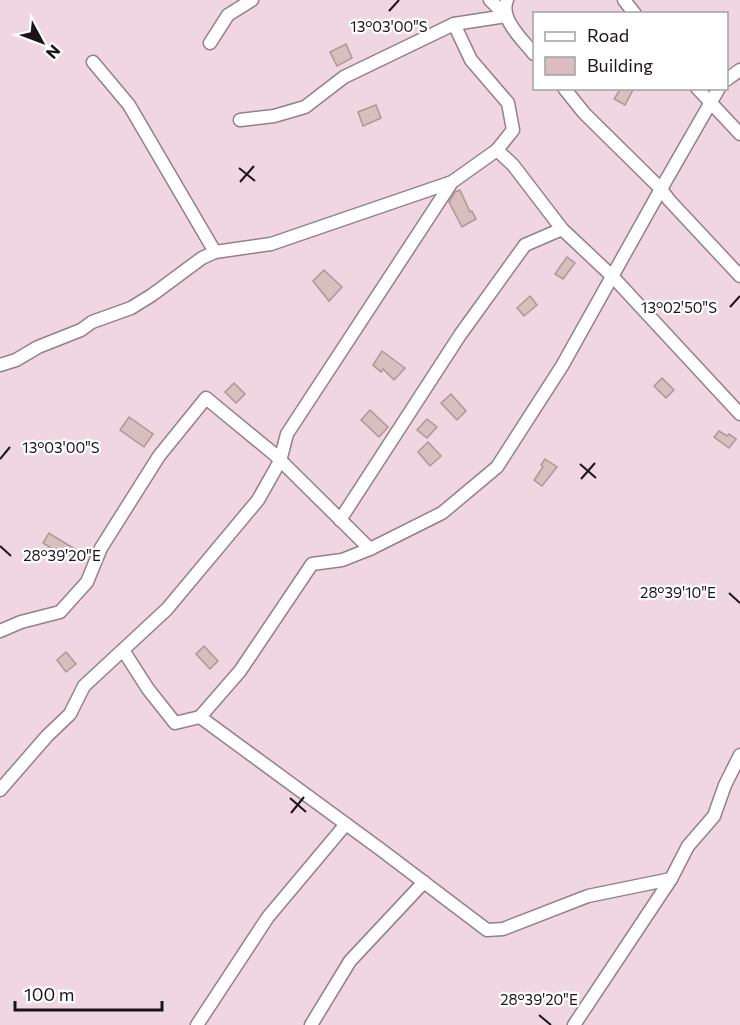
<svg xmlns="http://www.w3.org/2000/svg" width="740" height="1025" font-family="Commissioner,sans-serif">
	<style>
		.building { fill: #d9bebf; stroke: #af9697; stroke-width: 1.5 }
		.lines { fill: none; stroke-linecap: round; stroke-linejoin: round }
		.minor-casing { stroke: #967f89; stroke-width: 15 }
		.minor { stroke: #fff; stroke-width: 12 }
		.ticks { fill: none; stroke: #1b1316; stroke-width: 2 }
		.ticks-label { font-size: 15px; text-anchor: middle; fill: #1b1316; stroke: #fff; stroke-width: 4.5; stroke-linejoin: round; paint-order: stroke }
	</style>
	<rect width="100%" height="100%" fill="#efd6e0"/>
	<g class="building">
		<path d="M346 44 352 58 337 66 330 52Z"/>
		<path d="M621 88H634L625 105 614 99Z"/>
		<path d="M376 105 381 118 363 126 358 112Z"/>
		<path d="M460 190 470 212 472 211 476 219 462 227 449 202 455 192Z"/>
		<path d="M567 257 575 263 563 279 555 274Z"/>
		<path d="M324 270 342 287 329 301 313 281Z"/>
		<path d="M530 296 537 305 524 316 517 308Z"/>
		<path d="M382 351 405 368 394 380 383 369 381 372 373 365Z"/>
		<path d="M662 378 674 390 666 398 654 386Z"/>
		<path d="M234 383 245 394 236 403 225 392Z"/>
		<path d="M451 394 466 411 457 420 441 403Z"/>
		<path d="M370 410 388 427 379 437 361 420Z"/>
		<path d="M129 417 153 434 144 447 120 430Z"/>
		<path d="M427 419 437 427 427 438 417 430Z"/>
		<path d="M719 431 727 436 729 434 736 439 729 448 714 437Z"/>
		<path d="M428 442 441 456 430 466 418 452Z"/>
		<path d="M545 459 557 467 542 486 534 480 543 467 541 465Z"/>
		<path d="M49 533 55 537 80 552 74 559 62 549 59 553 43 543Z"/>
		<path d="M204 646 218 661 210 669 196 654Z"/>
		<path d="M66 652 76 664 66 672 57 660Z"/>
	</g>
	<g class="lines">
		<defs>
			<g id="minor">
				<path d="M490 0 506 16"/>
				<path d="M507 0C499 19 523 40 534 54"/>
				<path d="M624 0 635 14"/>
				<path d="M210 43 228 15 252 0"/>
				<path d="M93 62 129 105 215 252"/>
				<path d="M726 80 740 70"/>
				<path d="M564 88 584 113 661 189 719 88"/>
				<path d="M697 88 740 134"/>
				<path d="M240 120 274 116 305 107 344 77 454 24"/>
				<path d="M497 150 513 130 508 103 471 60 454 24 506 16"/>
				<path d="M0 365 16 360 38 347 81 330 92 322 131 308 152 295 202 258 215 252 271 244 452 182 497 150 513 165 562 229"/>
				<path d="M340 520 460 335 525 245 562 229 613 277 740 414"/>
				<path d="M370 549 342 560 312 564 240 671 200 717 380 849 487 930 503 929 588 896 671 879"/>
				<path d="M0 631 21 622 60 612 87 582 101 548 159 456 206 398 274 454 370 549 442 513 497 467 562 366 661 189 669 200 740 276"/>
				<path d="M123 650 148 689 175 723 200 717"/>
				<path d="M0 790 47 736 70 714 84 686 167 609 258 500 280 461 287 434 452 182"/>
				<path d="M197 1025 268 917 346 824"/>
				<path d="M311 1025 350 961 424 882"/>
				<path d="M574 1025 671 879 688 846 714 816 725 785 740 755"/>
			</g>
		</defs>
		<use href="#minor" class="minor-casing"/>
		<use href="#minor" class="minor"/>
	</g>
	<path class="ticks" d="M389 11 399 0M239 168 255 181M240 182 254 166M730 307 740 296M0 459 10 447M580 464 596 478M581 479 595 463M0 546 11 556M729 593 740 603M290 798 306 812M291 813 304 797M539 1015 551 1025"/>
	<g class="ticks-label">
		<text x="389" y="32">13°03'00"S</text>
		<text x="679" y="313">13°02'50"S</text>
		<text x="61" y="453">13°03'00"S</text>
		<text x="62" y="561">28°39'20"E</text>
		<text x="678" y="598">28°39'10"E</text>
		<text x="539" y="1005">28°39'20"E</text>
	</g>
	<rect x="533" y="12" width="195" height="78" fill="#ffffff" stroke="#a4a1a2" stroke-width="1.5"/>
	<rect x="545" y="32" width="30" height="9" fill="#ffffff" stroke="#a4a1a2" stroke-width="1.5"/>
	<text x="587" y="42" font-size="18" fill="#1b1316">Road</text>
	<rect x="545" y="57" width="30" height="18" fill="#d9bebf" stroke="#a4a1a2" stroke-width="1.5"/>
	<text x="587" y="72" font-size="18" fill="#1b1316">Building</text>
	<g transform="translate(42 42) rotate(131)" stroke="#ffffff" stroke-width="4.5" paint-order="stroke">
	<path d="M0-4.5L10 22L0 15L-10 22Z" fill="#1b1316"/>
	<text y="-9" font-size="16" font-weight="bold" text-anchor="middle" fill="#1b1316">N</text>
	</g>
	<path d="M15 1001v9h147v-9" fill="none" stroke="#1b1316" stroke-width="3"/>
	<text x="24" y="1001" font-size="18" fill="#1b1316" stroke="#ffffff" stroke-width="4.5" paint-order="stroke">100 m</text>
</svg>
